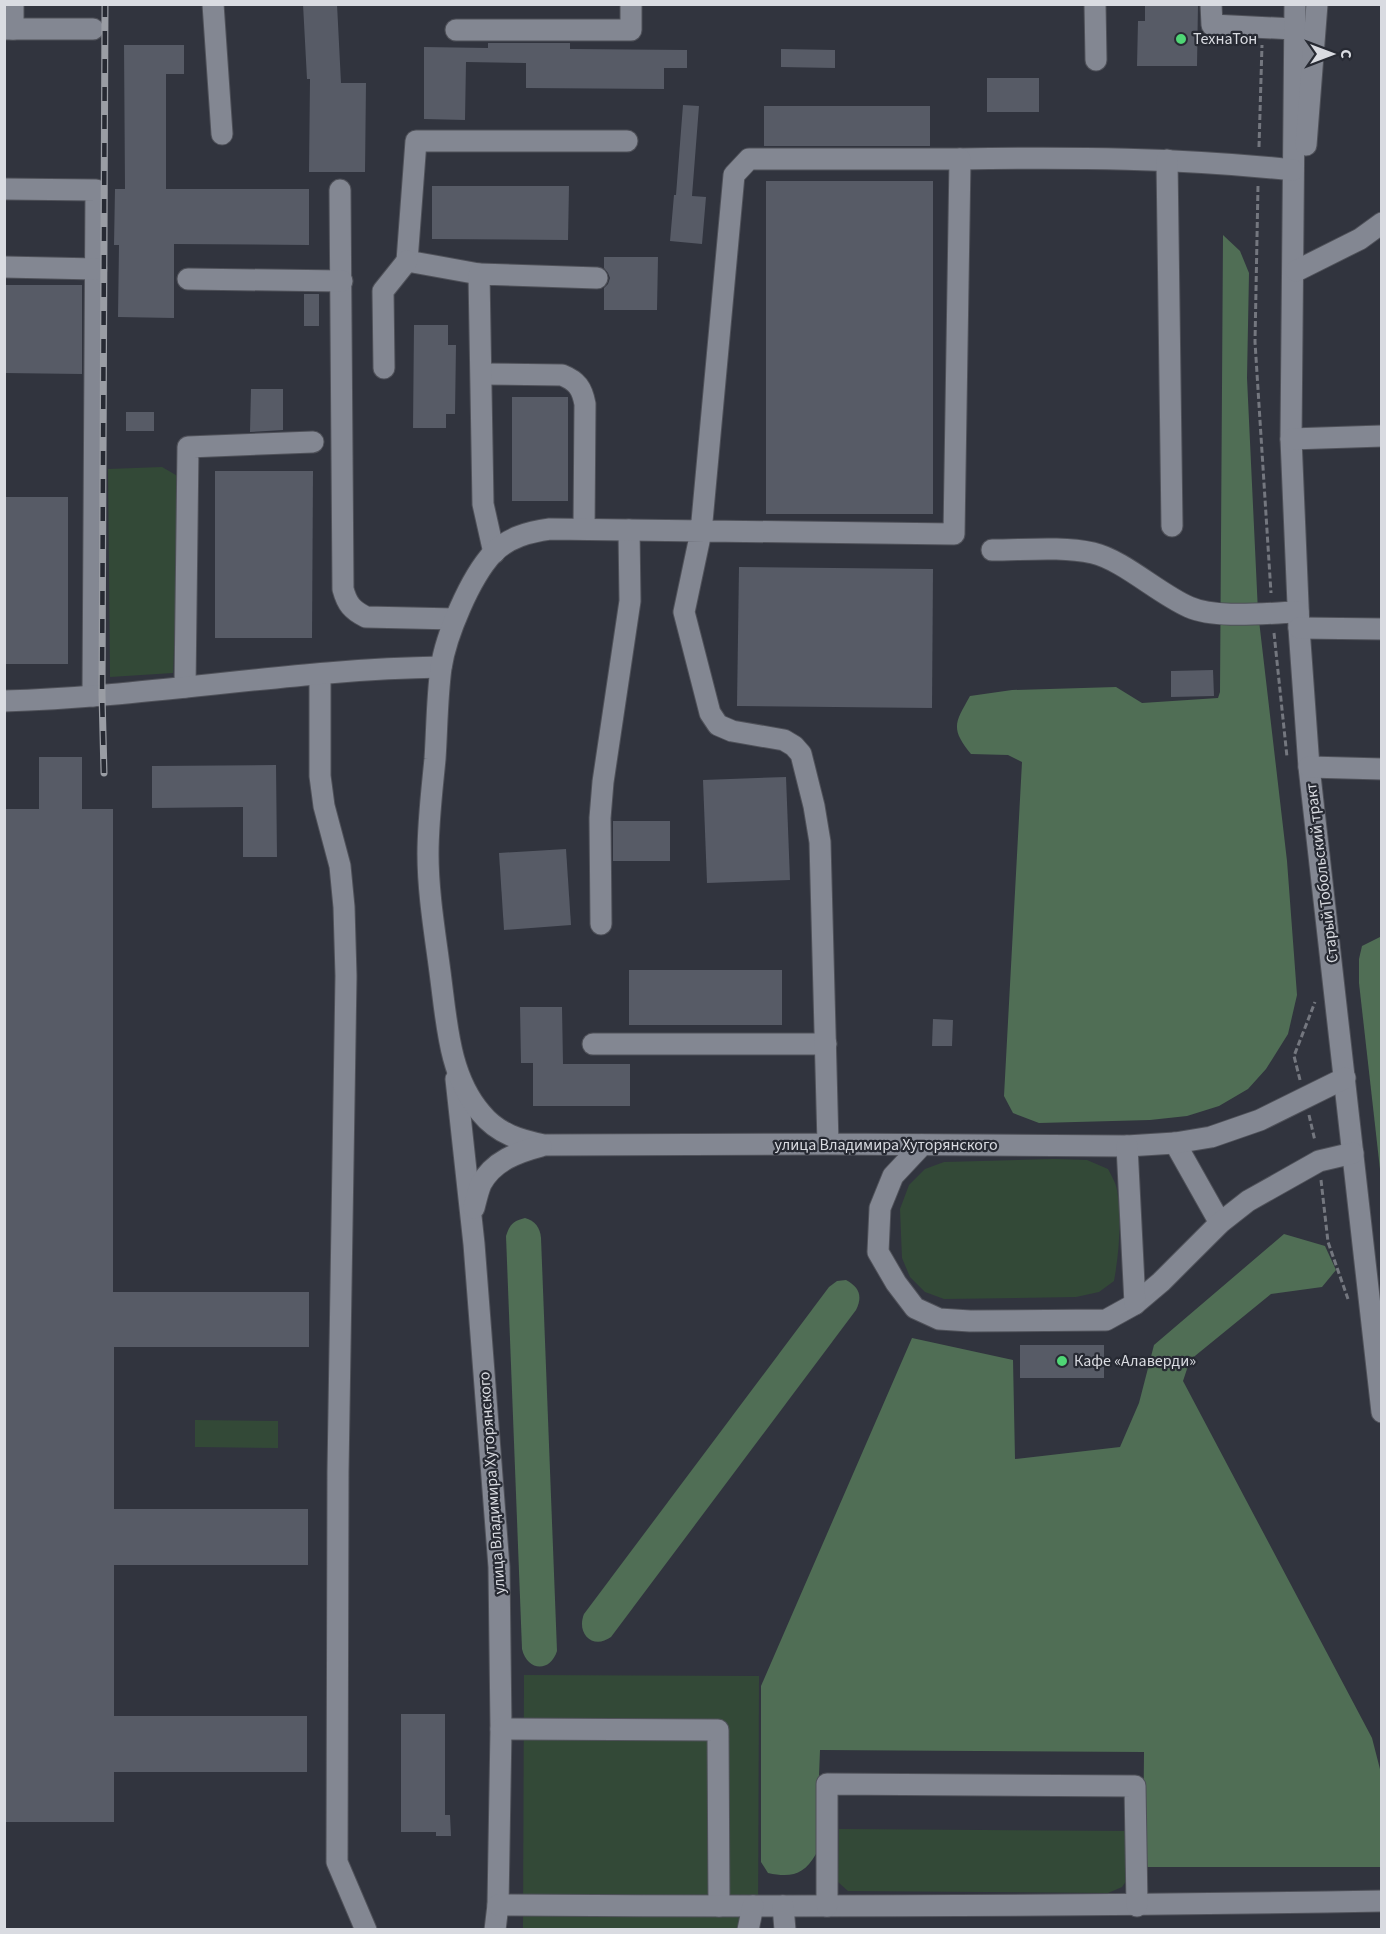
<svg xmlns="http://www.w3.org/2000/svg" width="1386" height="1934" font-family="'Source Sans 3',sans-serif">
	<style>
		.green { fill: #334937 }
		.forest { fill: #506e55 }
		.building { fill: #575b66 }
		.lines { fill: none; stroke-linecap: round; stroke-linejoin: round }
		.minor-casing { stroke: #4f5159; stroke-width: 23 }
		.path { stroke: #74777f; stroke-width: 3; stroke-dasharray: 6 3; stroke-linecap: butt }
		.minor { stroke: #838792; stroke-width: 21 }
		.rail-casing { stroke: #9a9da4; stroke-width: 7 }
		.rail { stroke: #272a33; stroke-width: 4.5; stroke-dasharray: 14; stroke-linecap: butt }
		.poi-dot { fill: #4fd675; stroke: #272a33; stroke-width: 2 }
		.labels { text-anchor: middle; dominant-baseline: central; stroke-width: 4.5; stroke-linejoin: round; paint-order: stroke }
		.poi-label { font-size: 16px; fill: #d9dbe1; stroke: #272a33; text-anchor: start }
		.street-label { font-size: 16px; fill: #d9dbe1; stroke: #272a33 }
	</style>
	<rect width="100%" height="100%" fill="#31343e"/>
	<g class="green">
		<path d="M162 467 181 478 173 673 110 677 108 469Z"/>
		<path d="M1054 1159 1087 1160 1108 1169C1111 1175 1116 1183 1117 1190 1122 1217 1119 1254 1114 1281L1099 1292 1076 1297 944 1299 925 1292 910 1277 902 1258 900 1209 909 1185 925 1169 944 1162Z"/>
		<path d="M195 1420 278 1421V1448L195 1447Z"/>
		<path d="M524 1675 759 1676 758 1929 523 1930Z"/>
		<path d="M839 1829 1130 1831 1129 1877 1122 1887 1108 1893 848 1891 838 1882Z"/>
	</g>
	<g class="forest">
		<path d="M1223 235 1240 251 1249 273 1247 378 1258 612 1287 861 1297 995 1288 1034 1266 1069 1248 1089 1219 1106 1187 1116 1150 1120 1039 1123 1013 1113 1004 1096 1022 762 1008 755 971 754C950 728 955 723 970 696L1012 690 1116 687 1142 703 1218 698 1220 692Z"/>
		<path d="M1380 937 1382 948 1381 1178 1359 983V959L1362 946Z"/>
		<path d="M525 1218C535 1221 540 1227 541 1238L557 1651C550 1673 527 1671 522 1649L506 1236C510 1224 513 1221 525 1218Z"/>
		<path d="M1284 1234 1325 1246 1336 1270 1322 1287 1271 1294 1190 1360 1183 1381 1372 1738 1381 1773V1867H1143L1144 1752 820 1750 816 1854C804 1875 791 1878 768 1873L761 1862V1686L912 1338 1013 1360 1015 1459 1120 1447 1139 1403 1154 1345Z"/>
		<path d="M846 1280C859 1287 863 1296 856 1310L611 1637C593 1650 576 1634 584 1614L829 1287 837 1281Z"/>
	</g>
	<g class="building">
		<path d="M303 4H337L341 83H366L365 172H309L310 79H307Z"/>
		<path d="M1145 4H1198L1197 66H1137L1138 21H1145Z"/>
		<path d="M488 43H570V49L687 50V68H664V89L526 88V63L466 62 465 120 424 119V47L488 48Z"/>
		<path d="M124 45H184V74H166V189H309V245L174 244V318L118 317 119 245H114L115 189H125Z"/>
		<path d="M781 49 835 50V68L781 67Z"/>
		<rect x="987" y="78" width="52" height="34"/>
		<path d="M683 105 699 106 692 196 706 197 702 244 670 241 674 195H676Z"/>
		<rect x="764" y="106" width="166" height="40"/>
		<rect x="766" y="181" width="167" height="333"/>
		<path d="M432 186H569L568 240 432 239Z"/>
		<path d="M604 257H658L657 310H604V288L608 284 610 278 608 273 604 268Z"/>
		<path d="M4 285H82V374L4 373Z"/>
		<rect x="304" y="294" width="15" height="32"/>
		<path d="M414 325H448V345H456L455 414H446V428H413Z"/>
		<path d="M251 389H283V430L250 432Z"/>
		<rect x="512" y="397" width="56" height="104"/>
		<rect x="126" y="412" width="28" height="19"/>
		<path d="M215 471H313L312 638H215Z"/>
		<rect x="4" y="497" width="64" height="167"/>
		<path d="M739 567 933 569 932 708 737 706Z"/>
		<path d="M1213 670 1214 696 1171 697V671Z"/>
		<path d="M39 757H82V809H113V1292H309V1347H114V1509H308V1565H114V1716H307V1772H114V1822H4V809H39Z"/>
		<path d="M276 765 277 857H243V807L152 808V766Z"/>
		<path d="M786 777 790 880 707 883 703 780Z"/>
		<rect x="613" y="821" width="57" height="40"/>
		<path d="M566 849 571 925 504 930 499 853Z"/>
		<rect x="629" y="970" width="153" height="55"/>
		<path d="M520 1007H562L563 1064H630V1106H533V1063H521Z"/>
		<path d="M933 1019 953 1020 952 1046H932Z"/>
		<rect x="1020" y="1345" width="84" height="33"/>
		<path d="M401 1714H445V1815H450L451 1836H436V1832H401Z"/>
	</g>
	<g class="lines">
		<defs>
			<g id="minor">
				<path d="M13 4V29"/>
				<path d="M213 4 222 134"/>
				<path d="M1095 4 1096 60"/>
				<path d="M1211 4 1212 25 1294 29"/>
				<path d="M1295 4 1291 439 1299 628 1309 767 1382 1412"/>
				<path d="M4 29H93"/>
				<path d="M456 30H631V4"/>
				<path d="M1306 145 1317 4"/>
				<path d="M960 159C1071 157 1182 158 1293 170"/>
				<path d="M1167 160 1172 526"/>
				<path d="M4 189 96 190 93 696"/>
				<path d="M340 190 343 589C347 604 352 610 366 617L455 619"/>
				<path d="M4 267 96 269"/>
				<path d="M1296 271 1360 239 1382 223"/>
				<path d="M479 274 407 261 416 141H627"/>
				<path d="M188 279 342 281"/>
				<path d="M384 368 383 291 407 261"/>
				<path d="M482 374 562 375C577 381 582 388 585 404L584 529"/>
				<path d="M1291 439 1382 436"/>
				<path d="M992 550C1025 550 1061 546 1093 553 1123 560 1159 594 1189 607 1216 619 1267 613 1298 612"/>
				<path d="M494 553 483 504 479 274 597 278"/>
				<path d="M1299 628 1382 629"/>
				<path d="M320 675V776L324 806 340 866 344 907 346 976 338 1472 337 1862 366 1930"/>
				<path d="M185 687 188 447 313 442"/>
				<path d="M4 701C150 697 296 669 441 667"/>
				<path d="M1309 767 1382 769"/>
				<path d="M601 924 600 818 603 782 630 601 629 530"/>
				<path d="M593 1044H826"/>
				<path d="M456 1079 474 1244 499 1567 501 1729 498 1905 495 1930"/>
				<path d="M1175 1143 1220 1223"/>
				<path d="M828 1144 820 842 814 806 801 754 794 746 784 740 732 731 718 725 710 713 684 612 701 532 734 175 749 159H960L954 534 550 529C529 532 509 537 493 553 470 578 446 635 441 668 437 698 437 729 435 759 432 790 428 822 428 854 428 896 436 939 441 980 447 1026 450 1077 481 1113 498 1134 520 1140 544 1145L828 1144 1127 1146 1175 1143 1211 1137 1260 1120 1345 1078"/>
				<path d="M922 1145 893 1176 880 1208 878 1252 896 1283 915 1308 939 1319 970 1321 1106 1320 1135 1304 1161 1282 1220 1223 1248 1201 1319 1161 1353 1153"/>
				<path d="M1127 1146 1135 1304"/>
				<path d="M474 1208C476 1200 478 1191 481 1184 493 1161 518 1152 541 1146"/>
				<path d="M501 1729 718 1730 719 1906"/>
				<path d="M498 1905C792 1907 1087 1906 1382 1901"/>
				<path d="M783 1906 785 1930"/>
				<path d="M827 1906V1784L1135 1786 1137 1906"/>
				<path d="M748 1930 753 1906"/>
			</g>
		</defs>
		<use href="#minor" class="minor-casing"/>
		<g class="path">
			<path d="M1259 147 1262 45"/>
			<path d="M1258 186 1255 342 1271 593"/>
			<path d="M1274 633 1287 757"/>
			<path d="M1300 1080 1294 1056 1315 1002"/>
			<path d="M1309 1115 1315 1141"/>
			<path d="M1321 1180 1328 1242 1348 1299"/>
		</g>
		<use href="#minor" class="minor"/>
		<defs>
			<path id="rail" d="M104 773 102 695 105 4"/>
		</defs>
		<use href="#rail" class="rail-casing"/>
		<use href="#rail" class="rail"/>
	</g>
	<g class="poi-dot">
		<circle cx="1181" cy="39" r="6"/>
		<circle cx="1062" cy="1361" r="6"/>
	</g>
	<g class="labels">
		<g class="poi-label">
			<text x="1193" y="39">ТехнаТон</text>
			<text x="1074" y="1361">Кафе «Алаверди»</text>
		</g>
		<g class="street-label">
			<text transform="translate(1322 873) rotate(-97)">Старый Тобольский тракт</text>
			<text x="886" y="1145">улица Владимира Хуторянского</text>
			<text transform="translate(492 1483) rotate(-94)">улица Владимира Хуторянского</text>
		</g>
	</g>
	<rect width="1386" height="1934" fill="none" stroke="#d9dbe1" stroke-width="12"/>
	<g transform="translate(1332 54) rotate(90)" stroke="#272a33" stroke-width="4.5" paint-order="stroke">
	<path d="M0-4.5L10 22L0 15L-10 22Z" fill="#d9dbe1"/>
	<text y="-9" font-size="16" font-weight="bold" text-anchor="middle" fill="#d9dbe1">С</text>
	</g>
</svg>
